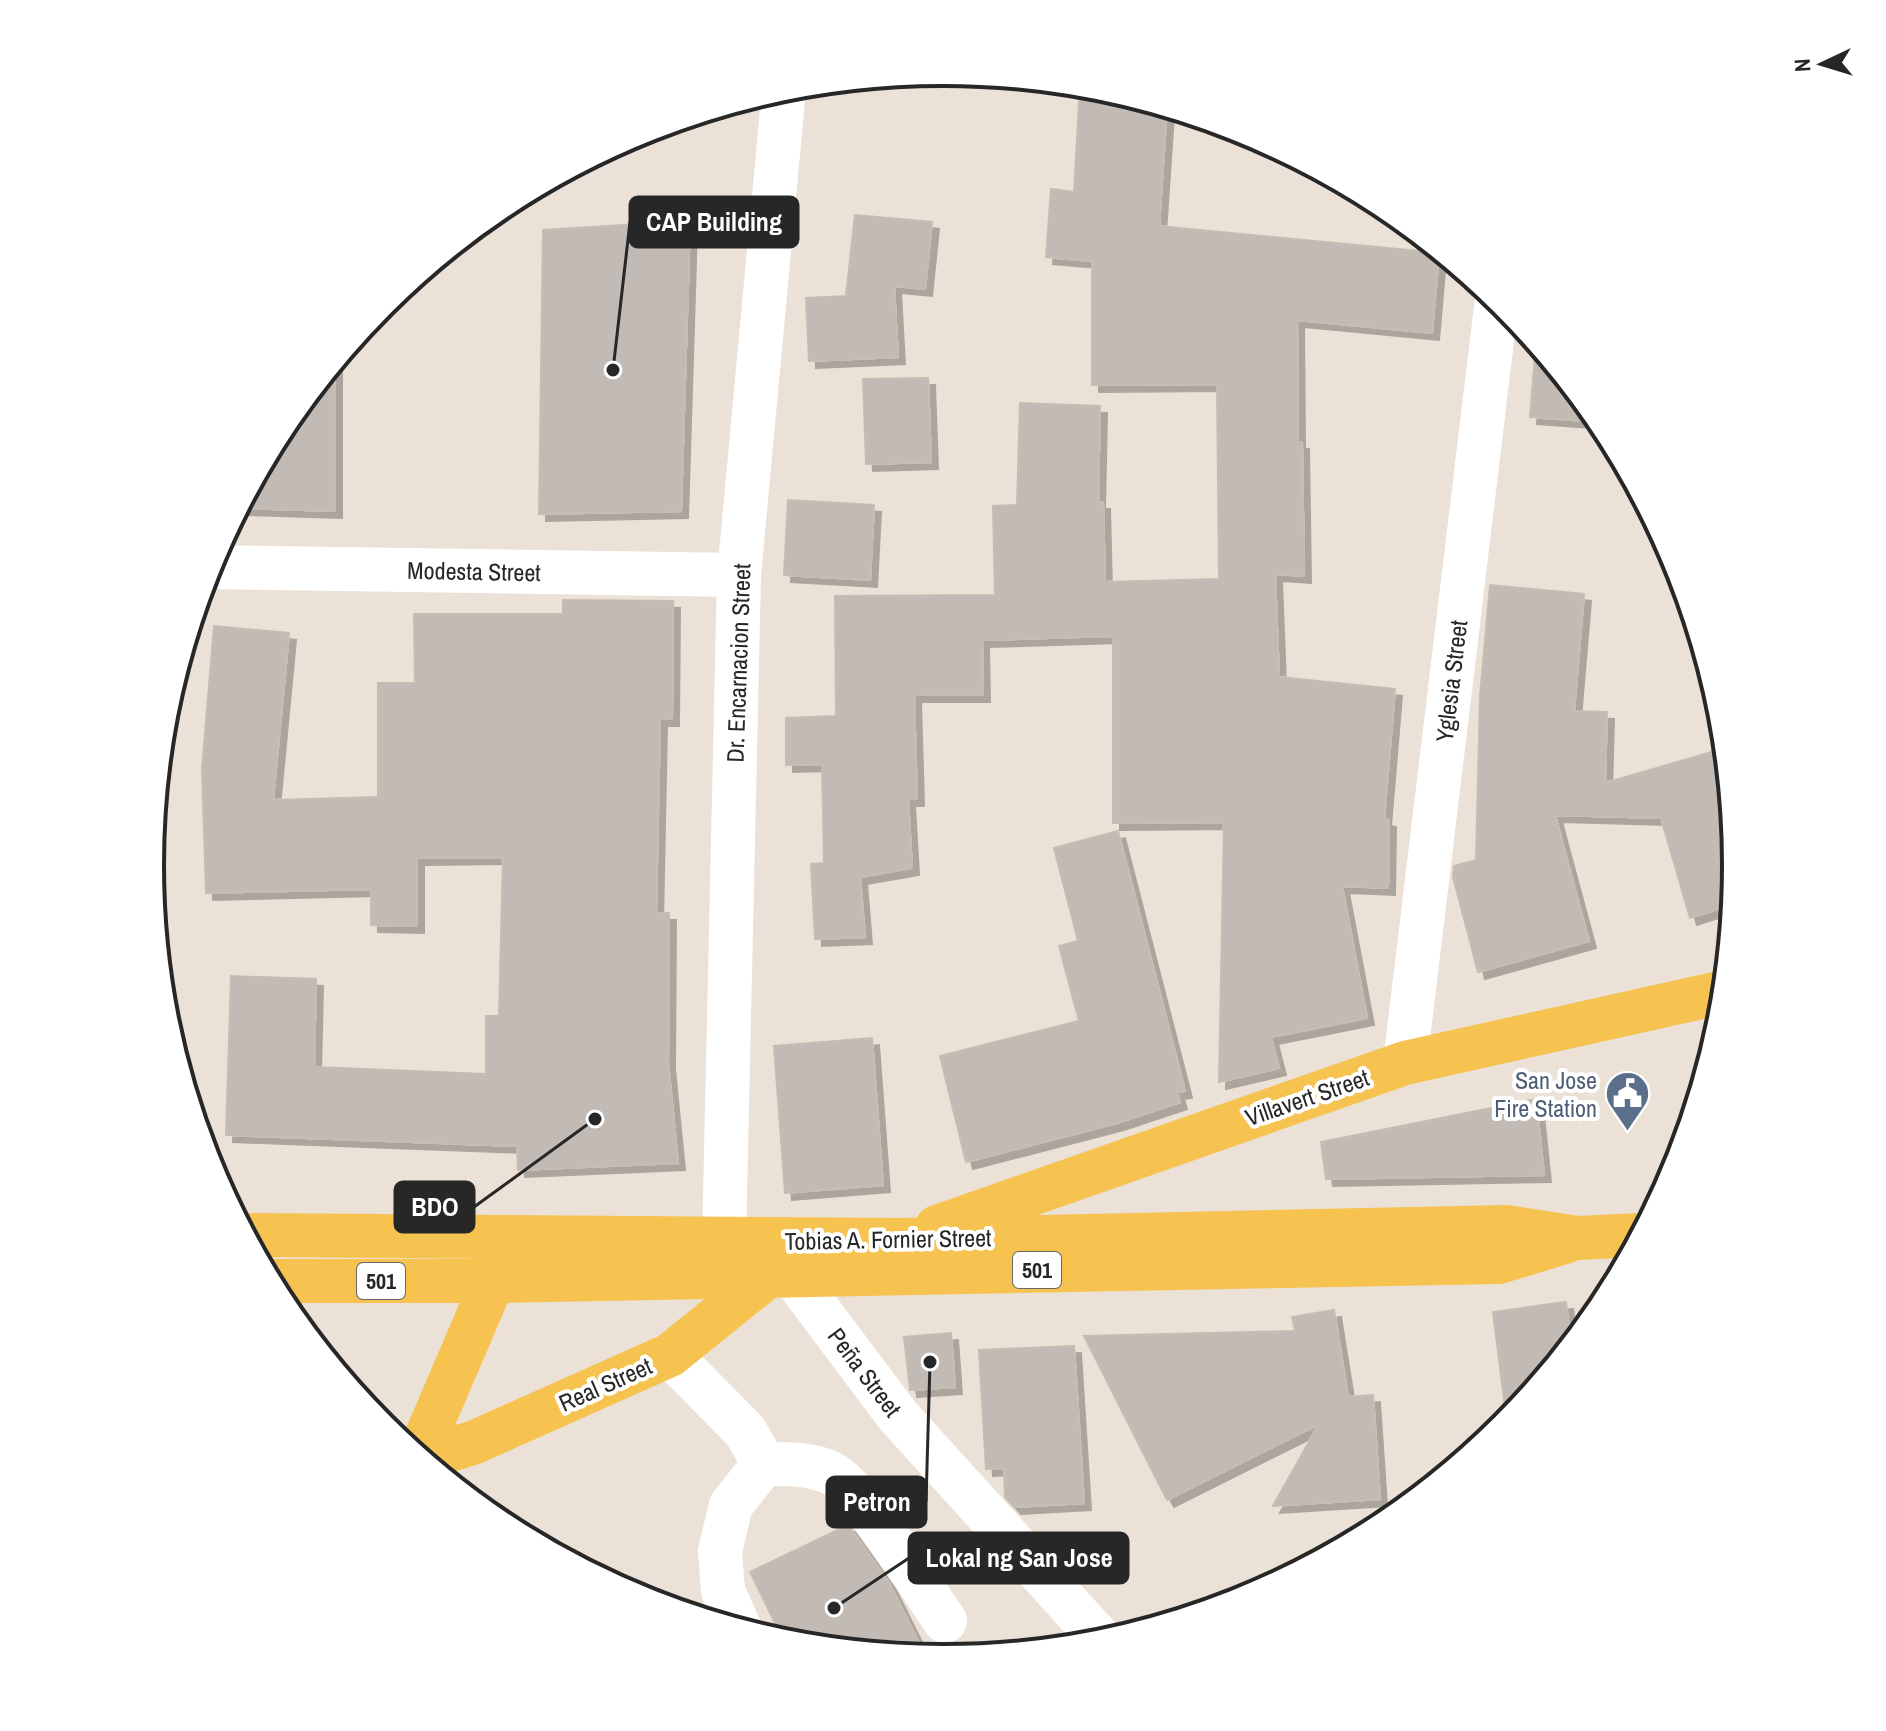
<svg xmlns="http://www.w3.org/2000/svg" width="1886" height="1731" font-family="'Archivo Narrow',sans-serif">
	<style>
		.building { fill: #c2bbb5; stroke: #c6bdb2; stroke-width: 2; filter: url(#shadow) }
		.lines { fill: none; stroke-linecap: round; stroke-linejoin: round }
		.minor { stroke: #fff; stroke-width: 44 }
		.major { stroke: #f6c351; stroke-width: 44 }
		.labels { text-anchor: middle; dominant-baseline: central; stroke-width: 8; stroke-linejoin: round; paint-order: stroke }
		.shield { fill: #fff; stroke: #686868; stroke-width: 2 }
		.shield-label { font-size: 22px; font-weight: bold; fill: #272727 }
		.street-label { font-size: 24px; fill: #272727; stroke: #fff }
		.service-label { font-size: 24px; fill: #4e5e75; stroke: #fff; text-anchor: end }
		.rim { fill: none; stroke: #272727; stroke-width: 4 }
		.leader { fill: none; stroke: #272727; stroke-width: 3 }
		.callout-dot { fill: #272727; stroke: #fff; stroke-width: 3 }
		.callout { fill: #272727; stroke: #272727; stroke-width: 3 }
		.callout-label { font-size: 26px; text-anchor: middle; font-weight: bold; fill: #fff }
	</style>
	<defs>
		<filter id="shadow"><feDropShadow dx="7" dy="7" stdDeviation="0" flood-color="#0004"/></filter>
	</defs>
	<rect width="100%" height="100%" fill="#ebe1d7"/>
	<g class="building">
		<path d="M1080 86 1098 87 1167 108 1159 226 1439 253 1432 333 1297 320 1298 442H1302L1304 576 1275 574 1279 677 1395 689 1384 819 1389 820 1388 888 1342 886 1367 1018 1271 1037 1279 1068 1219 1082 1224 822 1113 823V636L982 640 983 695H914L917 799H908L912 868 860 877 865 937 815 939 811 864 824 863 822 764 786 765V718L836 716 835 596 995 595 993 506 1017 505 1020 403 1100 406 1098 502H1103L1105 582 1219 579 1217 384 1092 385V261L1046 257 1051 189 1074 192Z"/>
		<path d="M855 215 932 222 925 289 894 286 898 357 809 361 806 298 846 296Z"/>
		<path d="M690 221 681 511 539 514 543 230Z"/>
		<path d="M1536 343 1579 396 1601 422 1530 417Z"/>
		<path d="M335 361V511L238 508 283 424Z"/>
		<path d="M928 378 931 462 866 464 863 379Z"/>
		<path d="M788 500 874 505 870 580 784 575Z"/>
		<path d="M1490 585 1584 594 1574 711 1607 712 1605 783 1725 748 1736 866 1733 904 1690 918 1661 818 1555 815 1589 941 1478 972 1453 877 1454 866 1476 860 1480 696Z"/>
		<path d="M563 600 673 601 672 719H660L656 913H669L668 1062 678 1163 518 1170 517 1146 226 1135 231 976 316 979 314 1067 486 1074V1016H499L503 857 417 858V926L371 925V889L206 893 202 769 214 626 289 633 273 800 378 797V683H415L414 614H563Z"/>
		<path d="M1118 831 1185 1091 1177 1092 1180 1102 1117 1123 966 1162 940 1056 1079 1021 1059 946 1078 941 1054 848Z"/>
		<path d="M872 1038 883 1185 785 1193 774 1046Z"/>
		<path d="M1536 1099 1544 1175 1326 1179 1321 1142Z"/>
		<path d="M1566 1302 1571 1345 1507 1423 1493 1312Z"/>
		<path d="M1334 1310 1348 1397 1373 1395 1380 1499 1273 1506 1319 1424 1167 1500 1084 1336 1295 1331 1292 1317Z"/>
		<path d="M951 1333 955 1387 910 1390 904 1337Z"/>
		<path d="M1074 1346 1084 1503 1014 1507 1005 1497 1004 1468 986 1469 979 1350Z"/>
		<path d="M848 1525 889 1583 926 1657 785 1643 750 1572Z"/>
	</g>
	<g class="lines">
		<g class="minor">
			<path d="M208 567 739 575"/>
			<path d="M1405 1063 1497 299"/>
			<path d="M724 1240 739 575 784 89"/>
			<path d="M793 1276 898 1416 1103 1642"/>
			<path d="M670 1355 745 1431 764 1464C787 1464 810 1463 831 1473 860 1487 923 1590 945 1621"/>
			<path d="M740 1629 723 1591 720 1551 731 1505 764 1464"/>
		</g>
		<g class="major">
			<path d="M937 1227 1405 1063 1724 992"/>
			<path d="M245 1235 901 1240 1506 1227 1578 1238 1641 1235"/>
			<path d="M270 1281H493L1499 1262 1568 1241"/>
			<path d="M418 1456 493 1281 501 1258"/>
			<path d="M422 1459 475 1442 670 1355 769 1275"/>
		</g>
	</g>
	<defs>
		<symbol id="civic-pin" viewBox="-11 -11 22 30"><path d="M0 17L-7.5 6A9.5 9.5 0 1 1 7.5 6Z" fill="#5c6f8a" stroke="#fff"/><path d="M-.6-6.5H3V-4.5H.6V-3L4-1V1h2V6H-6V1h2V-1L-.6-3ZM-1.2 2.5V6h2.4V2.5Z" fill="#fff"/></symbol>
	</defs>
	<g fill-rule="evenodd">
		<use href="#civic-pin" x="1602" y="1068" width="51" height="69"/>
	</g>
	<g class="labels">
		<g class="shield">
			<rect x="1013" y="1252" width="48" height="36" rx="6"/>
			<rect x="357" y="1263" width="48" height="36" rx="6"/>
		</g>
		<g class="shield-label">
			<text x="1037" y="1270">501</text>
			<text x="381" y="1281">501</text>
		</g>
		<g class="street-label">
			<text transform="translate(474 571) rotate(1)">Modesta Street</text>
			<text transform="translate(738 663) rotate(-88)">Dr. Encarnacion Street</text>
			<text transform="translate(1451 681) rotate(-83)">Yglesia Street</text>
			<text transform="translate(1307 1097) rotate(-19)">Villavert Street</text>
			<text transform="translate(888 1239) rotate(-1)">Tobias A. Fornier Street</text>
			<text transform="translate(865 1372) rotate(53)">Peña Street</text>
			<text transform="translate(605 1384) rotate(-24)">Real Street</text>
		</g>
		<g class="service-label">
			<text x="1597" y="1080">San Jose<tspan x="1597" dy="28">Fire Station</tspan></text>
		</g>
	</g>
	<path d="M0 0H1886V1731H0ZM164 865a779 779 0 1 1 1558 0a779 779 0 1 1-1558 0Z" fill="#fff" fill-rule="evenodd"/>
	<path class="rim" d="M164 865a779 779 0 1 1 1558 0a779 779 0 1 1-1558 0Z"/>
	<path class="leader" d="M613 370L630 222M595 1119L474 1207M930 1362L926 1502M834 1608L909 1558"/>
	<g class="callout-dot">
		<circle cx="613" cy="370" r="8"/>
		<circle cx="595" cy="1119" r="8"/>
		<circle cx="930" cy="1362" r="8"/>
		<circle cx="834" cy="1608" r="8"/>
	</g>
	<g class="callout">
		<rect x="630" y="197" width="168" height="50" rx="8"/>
		<rect x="395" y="1182" width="79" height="50" rx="8"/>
		<rect x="827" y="1477" width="99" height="50" rx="8"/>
		<rect x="909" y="1533" width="219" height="50" rx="8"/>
	</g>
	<g class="callout-label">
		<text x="714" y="231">CAP Building</text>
		<text x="435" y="1216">BDO</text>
		<text x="877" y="1511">Petron</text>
		<text x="1019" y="1567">Lokal ng San Jose</text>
	</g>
	<g transform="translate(1822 64) rotate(266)" stroke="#ffffff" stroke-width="6" paint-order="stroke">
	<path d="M0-6L14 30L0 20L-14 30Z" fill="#272727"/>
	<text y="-12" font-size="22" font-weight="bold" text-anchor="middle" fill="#272727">N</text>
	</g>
</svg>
